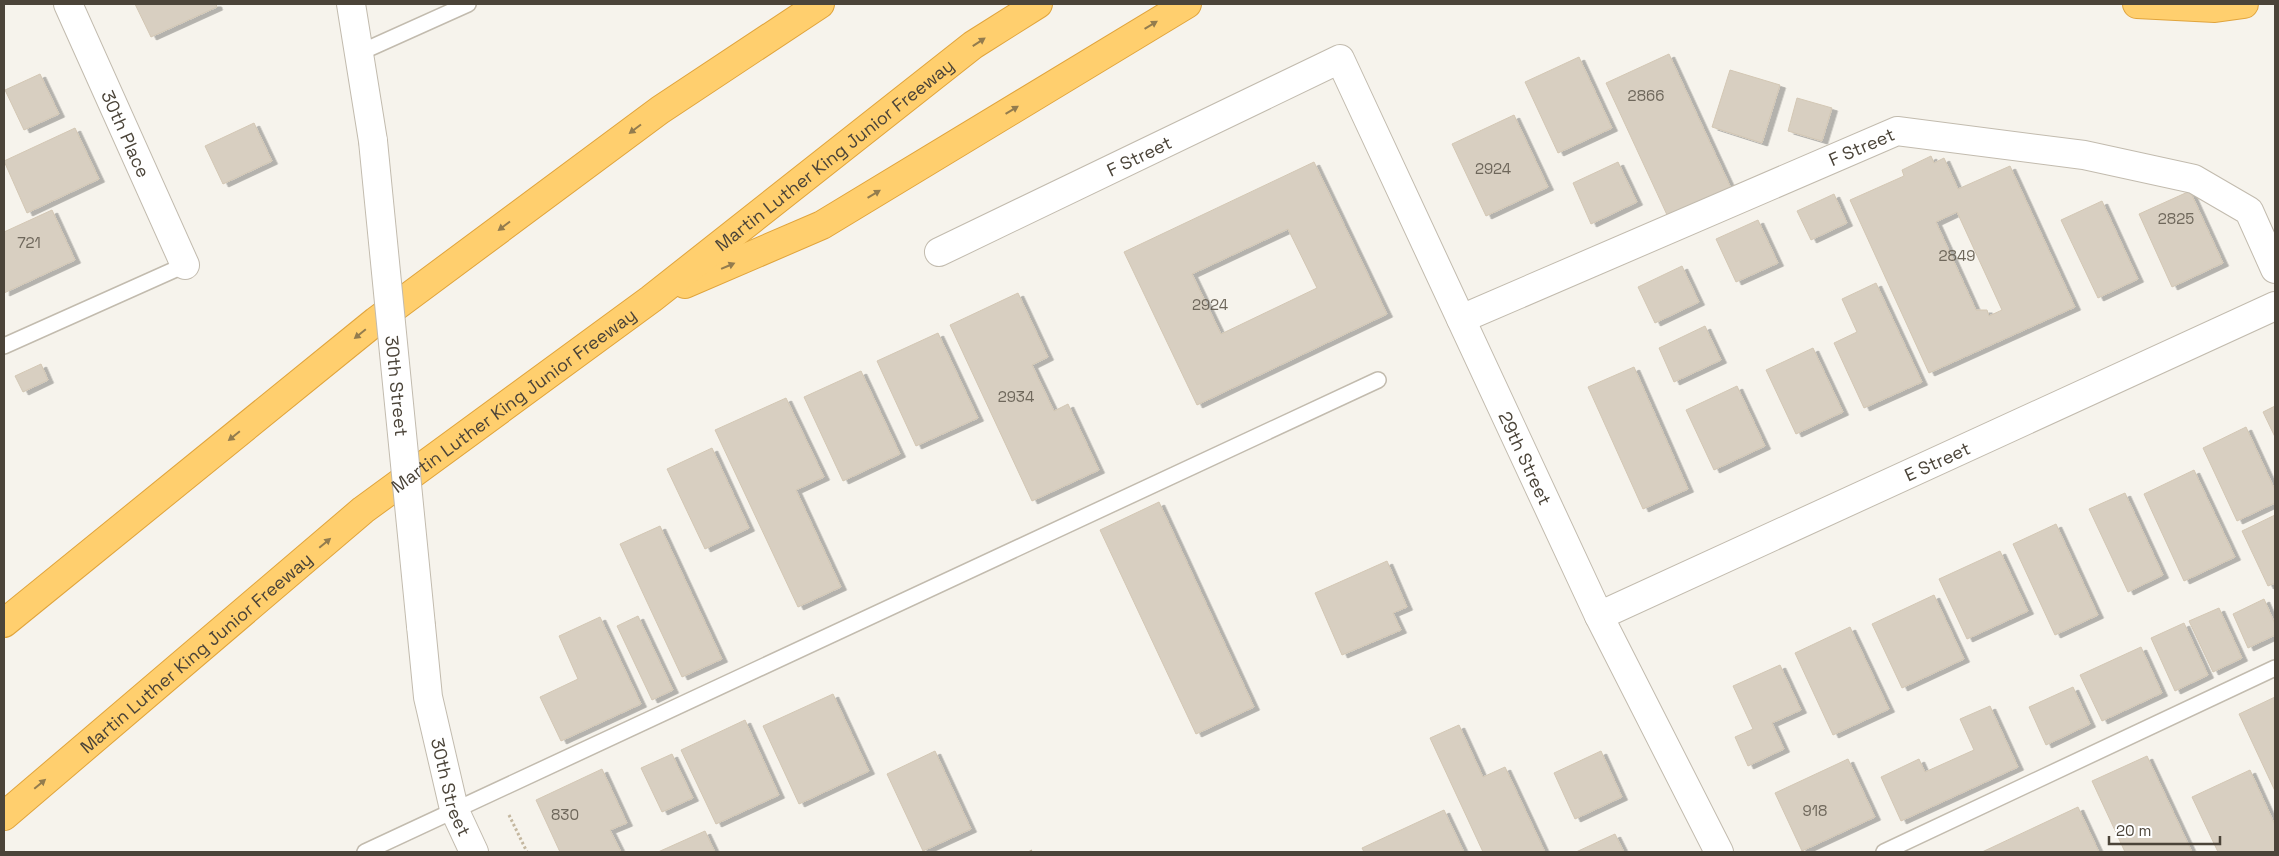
<svg xmlns="http://www.w3.org/2000/svg" width="2279" height="856" font-family="'Space Grotesk',sans-serif">
	<style>
		.building { fill: #d8cfc1; stroke: #d3c7b4; fill-rule: evenodd; filter: url(#shadow) }
		.lines { fill: none; stroke-linecap: round; stroke-linejoin: round }
		.service-casing { stroke: #c2bbae; stroke-width: 18 }
		.minor-casing { stroke: #c2bbae; stroke-width: 30 }
		.tertiary-casing { stroke: #c2bbae; stroke-width: 30 }
		.motorway-casing { stroke: #e0a43c; stroke-width: 30 }
		.path { stroke: #c4b79f; stroke-width: 3; stroke-dasharray: 2.5 2.5; stroke-linecap: butt }
		.service { stroke: #fff; stroke-width: 15 }
		.minor { stroke: #fff; stroke-width: 28 }
		.tertiary { stroke: #fff; stroke-width: 28 }
		.motorway { stroke: #ffcf6e; stroke-width: 28 }
		.tertiary-bridge-casing { stroke: #c2bbae; stroke-width: 30; stroke-linecap: butt }
		.tertiary-bridge { stroke: #fff; stroke-width: 28 }
		.oneway { fill: #937c4e }
		.labels { text-anchor: middle; dominant-baseline: central; stroke-width: 4; stroke-linejoin: round; paint-order: stroke }
		.number-label { font-size: 15px; fill: #6e675b }
		.street-label { font-size: 18px; fill: #4b4439; stroke: #fff }
	</style>
	<defs>
		<filter id="shadow"><feDropShadow dx="5.5" dy="3" stdDeviation="0" flood-color="#0004"/></filter>
	</defs>
	<rect width="100%" height="100%" fill="#f6f3ec"/>
	<g class="building">
		<path d="M135 4H216L217 7 151 37Z"/>
		<path d="M1669 54 1731 188 1668 217 1606 83Z"/>
		<path d="M1579 57 1612 128 1558 153 1525 82Z"/>
		<path d="M1730 70 1780 85 1762 143 1712 127Z"/>
		<path d="M40 74 59 114 24 130 5 90Z"/>
		<path d="M1797 98 1832 108 1822 141 1788 131Z"/>
		<path d="M1514 115 1548 187 1486 216 1452 144Z"/>
		<path d="M254 123 272 161 223 184 205 146Z"/>
		<path d="M75 128 99 179 27 213 4 161Z"/>
		<path d="M1931 156 1934 163 1944 158 1958 189 2010 166 2075 307 1929 373 1850 200 1904 176 1902 170ZM1957 212 2002 310 1989 316 1987 310H1976L1936 222Z"/>
		<path d="M1314 162 1387 314 1197 405 1124 252ZM1288 229 1317 288 1221 334 1192 274Z"/>
		<path d="M1618 162 1637 202 1591 224 1573 183Z"/>
		<path d="M2190 191 2223 263 2172 287 2139 214Z"/>
		<path d="M1834 194 1847 223 1811 240 1797 211Z"/>
		<path d="M2102 201 2138 279 2098 298 2061 220Z"/>
		<path d="M52 210 75 260 4 293V232Z"/>
		<path d="M1758 220 1778 263 1736 282 1716 239Z"/>
		<path d="M1682 266 1699 302 1655 323 1638 287Z"/>
		<path d="M1876 283 1922 382 1864 408 1834 343 1857 332 1842 299Z"/>
		<path d="M1018 293 1048 357 1032 365 1054 411 1068 404 1099 470 1032 501 950 325Z"/>
		<path d="M1705 326 1721 360 1674 382 1659 348Z"/>
		<path d="M938 333 978 418 916 446 877 361Z"/>
		<path d="M1813 348 1843 412 1796 434 1766 370Z"/>
		<path d="M41 364 48 380 23 392 15 376Z"/>
		<path d="M1634 367 1688 489 1643 509 1588 387Z"/>
		<path d="M861 371 900 454 843 481 804 397Z"/>
		<path d="M1737 386 1765 446 1714 470 1686 410Z"/>
		<path d="M786 398 824 477 796 490 841 587 798 607 715 430Z"/>
		<path d="M2275 406V437L2263 412Z"/>
		<path d="M2246 427 2275 490V503L2237 521 2203 448Z"/>
		<path d="M712 448 749 528 705 549 667 469Z"/>
		<path d="M2194 470 2235 557 2184 581 2144 494Z"/>
		<path d="M2125 493 2163 575 2128 592 2089 509Z"/>
		<path d="M1159 502 1254 707 1196 734 1100 530Z"/>
		<path d="M2275 515V583L2268 586 2242 531Z"/>
		<path d="M2056 524 2098 615 2055 635 2013 544Z"/>
		<path d="M660 526 722 659 682 677 620 544Z"/>
		<path d="M2000 551 2028 611 1967 639 1939 579Z"/>
		<path d="M1387 561 1407 607 1393 613 1401 630 1342 655 1315 593Z"/>
		<path d="M1934 595 1964 659 1902 688 1872 624Z"/>
		<path d="M2264 599 2275 624V635L2248 648 2233 614Z"/>
		<path d="M2219 608 2242 658 2213 672 2189 621Z"/>
		<path d="M638 616 673 690 652 700 617 626Z"/>
		<path d="M600 617 641 704 561 741 540 697 578 679 559 636Z"/>
		<path d="M2184 623 2208 675 2175 691 2151 638Z"/>
		<path d="M1850 627 1889 709 1833 735 1795 653Z"/>
		<path d="M2141 647 2162 693 2102 721 2080 675Z"/>
		<path d="M1780 665 1801 710 1772 723 1784 749 1748 766 1735 737 1753 729 1733 686Z"/>
		<path d="M2073 687 2090 724 2046 745 2029 707Z"/>
		<path d="M833 694 869 771 799 804 763 726Z"/>
		<path d="M2275 697V791L2239 714Z"/>
		<path d="M1990 706 2018 767 1901 821 1881 777 1919 759 1925 772 1974 750 1960 719Z"/>
		<path d="M745 720 779 795 716 824 681 750Z"/>
		<path d="M1459 725 1483 777 1505 767 1545 852H1483L1430 738Z"/>
		<path d="M935 751 971 829 923 851 887 774Z"/>
		<path d="M1601 751 1622 797 1575 819 1554 773Z"/>
		<path d="M672 754 693 798 662 812 641 768Z"/>
		<path d="M2147 756 2192 852H2125L2092 781Z"/>
		<path d="M1848 759 1875 817 1802 851 1775 793Z"/>
		<path d="M602 769 627 823 610 830 621 852H560L536 800Z"/>
		<path d="M2250 770 2275 825V852H2218L2192 797Z"/>
		<path d="M2078 807 2099 852H1982Z"/>
		<path d="M1444 810 1464 852H1364L1362 848Z"/>
		<path d="M705 831 715 852H658Z"/>
		<path d="M1615 834 1624 852H1576Z"/>
	</g>
	<g class="lines">
		<defs>
			<g id="service">
				<path d="M359 53 468 4"/>
				<path d="M4 346 185 265"/>
				<path d="M365 852 1378 380"/>
				<path d="M1884 852 2275 668"/>
			</g>
			<g id="minor">
				<path id="s1" d="M68 4 185 265"/>
				<path id="s2" d="M939 252 1340 59 1599 616 1719 852"/>
				<path id="s3" d="M1461 319 1897 131 2084 155 2194 179 2249 211 2275 269"/>
				<path id="s4" d="M1599 616 2275 306"/>
			</g>
			<g id="tertiary">
				<path d="M351 4 373 141"/>
				<path id="s5" d="M421 626 428 697 454 809 474 852"/>
			</g>
			<g id="motorway">
				<path d="M2137 4 2215 8 2244 4"/>
				<path d="M685 284 822 225 1187 4"/>
				<path d="M4 623 376 321 660 110 820 4"/>
				<path id="s6" d="M4 816 363 510 651 299 973 45 1038 4"/>
			</g>
		</defs>
		<use href="#service" class="service-casing"/>
		<use href="#minor" class="minor-casing"/>
		<use href="#tertiary" class="tertiary-casing"/>
		<use href="#motorway" class="motorway-casing"/>
		<g class="path">
			<path d="M509 815 527 852"/>
			<path d="M1030 852 1034 850"/>
		</g>
		<use href="#service" class="service"/>
		<use href="#minor" class="minor"/>
		<use href="#tertiary" class="tertiary"/>
		<use href="#motorway" class="motorway"/>
		<defs>
			<g id="tertiary-bridge">
				<path id="s7" d="M373 141 421 626"/>
			</g>
		</defs>
		<use href="#tertiary-bridge" class="tertiary-bridge-casing"/>
		<use href="#tertiary-bridge" class="tertiary-bridge"/>
	</g>
	<defs><path id="oneway-solid" d="M-6-.8H1V-3.2L6.5 0L1 3.2V.8H-6Z" transform="scale(1.25)"/></defs>
	<g class="oneway">
		<use href="#oneway-solid" transform="translate(1151 25) rotate(-31)"/>
		<use href="#oneway-solid" transform="translate(979 42) rotate(-33)"/>
		<use href="#oneway-solid" transform="translate(1012 110) rotate(-31)"/>
		<use href="#oneway-solid" transform="translate(635 129) rotate(143)"/>
		<use href="#oneway-solid" transform="translate(874 194) rotate(-31)"/>
		<use href="#oneway-solid" transform="translate(504 226) rotate(143)"/>
		<use href="#oneway-solid" transform="translate(728 266) rotate(-23)"/>
		<use href="#oneway-solid" transform="translate(360 334) rotate(141)"/>
		<use href="#oneway-solid" transform="translate(234 436) rotate(141)"/>
		<use href="#oneway-solid" transform="translate(325 543) rotate(-40)"/>
		<use href="#oneway-solid" transform="translate(40 784) rotate(-40)"/>
	</g>
	<g class="labels">
		<g class="number-label">
			<text x="1646" y="95">2866</text>
			<text x="1493" y="168">2924</text>
			<text x="2176" y="218">2825</text>
			<text x="29" y="242">721</text>
			<text x="1957" y="255">2849</text>
			<text x="1210" y="304">2924</text>
			<text x="1016" y="396">2934</text>
			<text x="1815" y="810">918</text>
			<text x="565" y="814">830</text>
		</g>
		<g class="street-label">
			<text stroke="none"><textPath href="#s1" startOffset="142">30th Place</textPath></text>
			<text stroke="none"><textPath href="#s3" startOffset="436">F Street</textPath></text>
			<text stroke="none"><textPath href="#s6" startOffset="1062">Martin Luther King Junior Freeway</textPath></text>
			<text stroke="none"><textPath href="#s2" startOffset="222">F Street</textPath></text>
			<text stroke="none"><textPath href="#s7" startOffset="246">30th Street</textPath></text>
			<text stroke="none"><textPath href="#s6" startOffset="658">Martin Luther King Junior Freeway</textPath></text>
			<text stroke="none"><textPath href="#s2" startOffset="885">29th Street</textPath></text>
			<text stroke="none"><textPath href="#s4" startOffset="372">E Street</textPath></text>
			<text stroke="none"><textPath href="#s6" startOffset="252">Martin Luther King Junior Freeway</textPath></text>
			<text stroke="none"><textPath href="#s5" startOffset="164">30th Street</textPath></text>
		</g>
	</g>
	<rect width="2279" height="856" fill="none" stroke="#4b4439" stroke-width="10"/>
	<path d="M2109 836v8h111v-8" fill="none" stroke="#4b4439" stroke-width="2.5"/>
	<text x="2116" y="836" font-size="15" fill="#4b4439" stroke="#ffffff" stroke-width="4" paint-order="stroke">20 m</text>
</svg>
